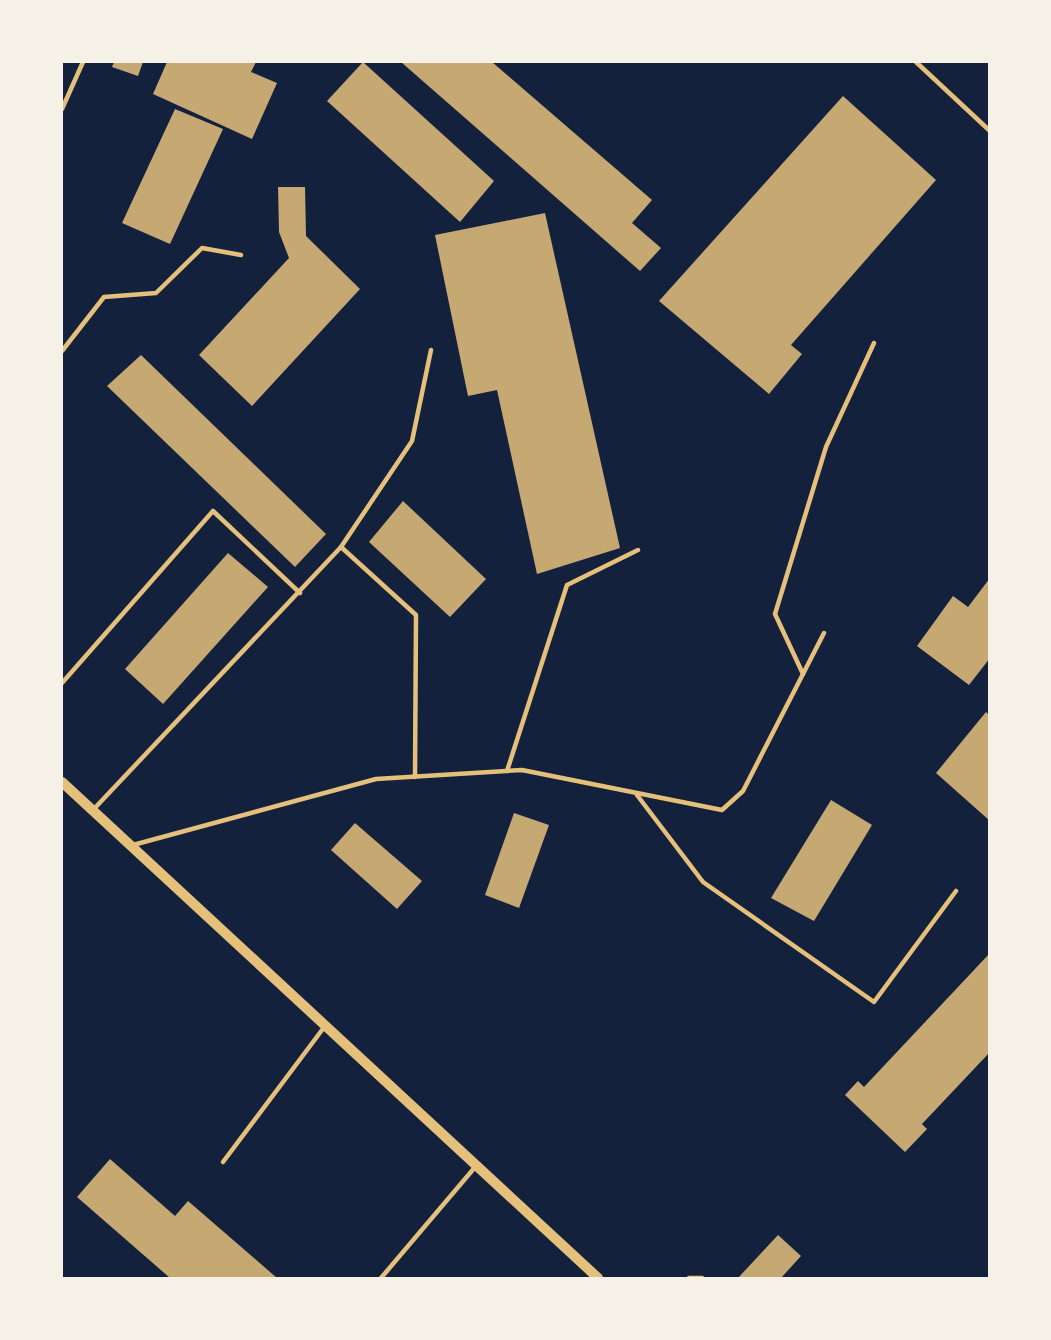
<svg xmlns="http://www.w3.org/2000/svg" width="1051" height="1340" font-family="'Exo 2',sans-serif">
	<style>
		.building { fill: #c6a872 }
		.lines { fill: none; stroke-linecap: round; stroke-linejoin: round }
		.service { stroke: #e5c07b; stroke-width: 4.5 }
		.tertiary { stroke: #e5c07b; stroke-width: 10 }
	</style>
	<rect width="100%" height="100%" fill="#14213d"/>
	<g class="building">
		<path d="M114 62H143L138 76 112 67Z"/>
		<path d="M167 62H256L251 72 277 83 252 139 153 94Z"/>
		<path d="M363 62 494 181 460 222 327 101Z"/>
		<path d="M401 62H492L652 200 632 223 661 248 640 271Z"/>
		<path d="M843 96 936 180 791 345 802 354 769 394 659 301Z"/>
		<path d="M175 109 223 129 170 244 122 223Z"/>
		<path d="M278 187H305L306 236 360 289 252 406 199 355 289 258 279 232Z"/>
		<path d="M545 213 620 548 537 574 497 390 468 396 435 235Z"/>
		<path d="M141 355 326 534 295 567 107 386Z"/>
		<path d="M403 501 486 579 450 617 369 542Z"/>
		<path d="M228 553 268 587 163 704 125 669Z"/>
		<path d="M990 578V658L969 685 917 646 953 596 968 607Z"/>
		<path d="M986 712 990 716V821L936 773Z"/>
		<path d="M831 800 872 825 814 921 771 898Z"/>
		<path d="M514 813 549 825 519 908 485 895Z"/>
		<path d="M355 823 422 881 397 909 331 850Z"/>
		<path d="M990 953V1052L922 1124 927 1129 905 1152 845 1095 858 1081 864 1087Z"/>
		<path d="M110 1159 175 1216 188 1201 277 1278H170L77 1197Z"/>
		<path d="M778 1235 801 1256 781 1278H738Z"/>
	</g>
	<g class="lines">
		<g class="service">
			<path d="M916 62 990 131"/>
			<path d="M62 109 83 62"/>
			<path d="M62 351 104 297 156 293 202 248 241 255"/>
			<path d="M341 547 412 441 431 350"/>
			<path d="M803 674 775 614 826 447 874 343"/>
			<path d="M62 683 213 511 300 593"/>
			<path d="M507 771 567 585 638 550"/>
			<path d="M637 795 703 882 874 1002 956 891"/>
			<path d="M92 811 341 547 416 615 415 777"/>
			<path d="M133 845 376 779 522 770 722 810 743 791 824 633"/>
			<path d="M223 1162 325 1026"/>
			<path d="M381 1278 476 1166"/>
			<path d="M689 1278H702"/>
		</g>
		<path class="tertiary" d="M62 782 598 1278"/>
	</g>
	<rect width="1051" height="1340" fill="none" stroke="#f6f1e7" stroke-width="126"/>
</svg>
